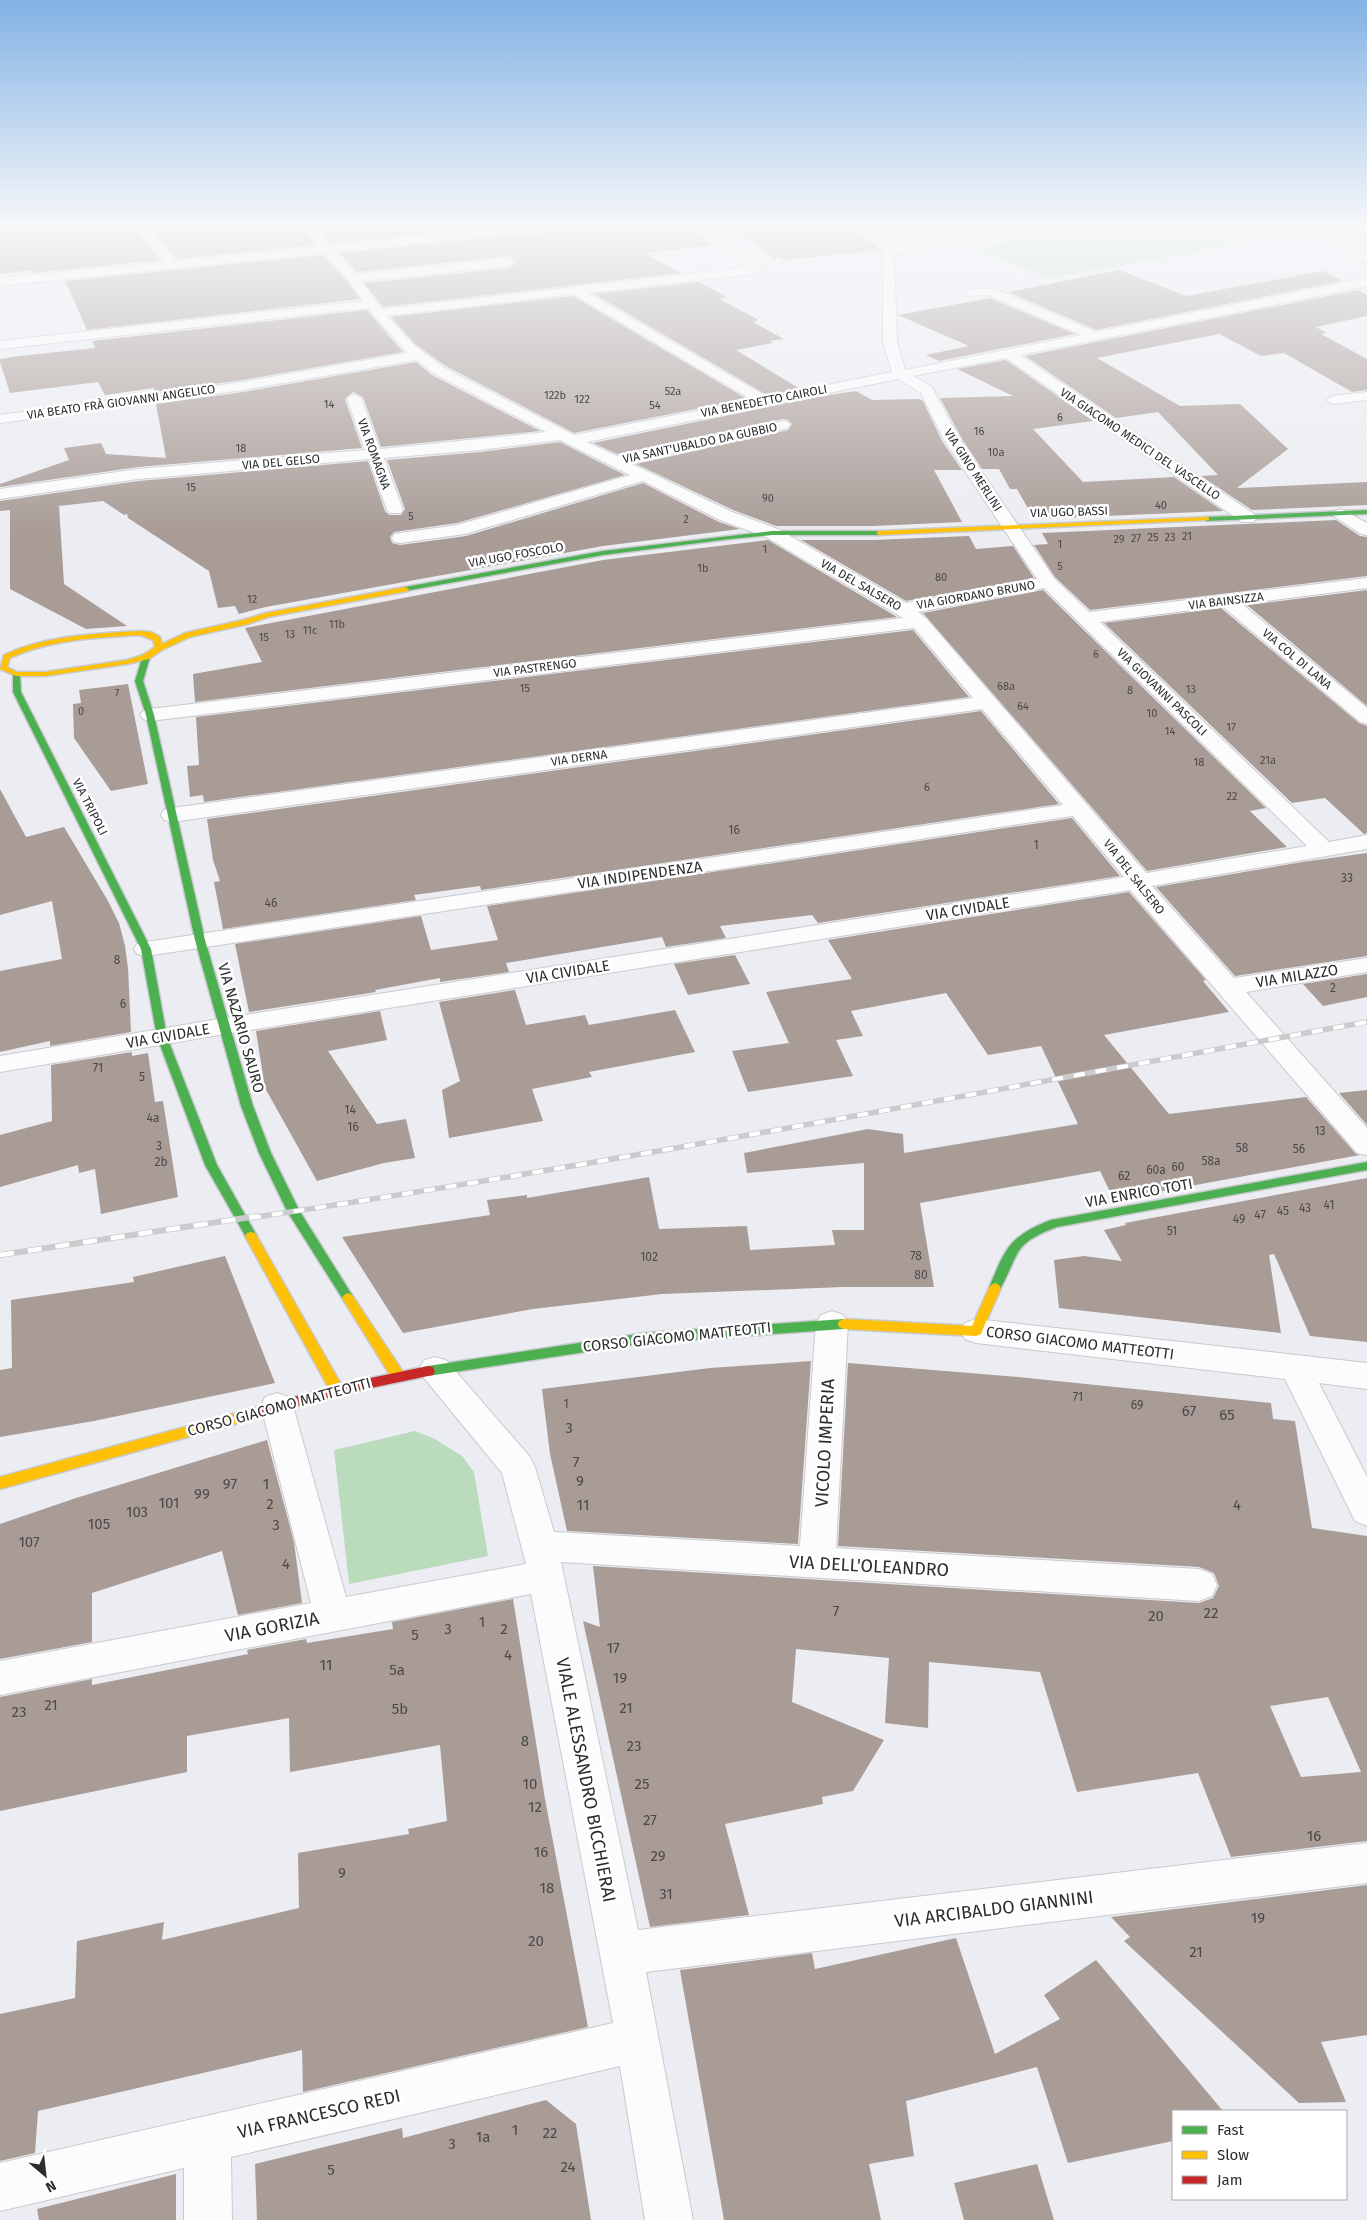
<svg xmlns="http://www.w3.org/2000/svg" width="1367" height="2220" font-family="'Fira Sans',sans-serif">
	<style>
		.green { fill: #bbdbbd }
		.building { fill: #a99c97; fill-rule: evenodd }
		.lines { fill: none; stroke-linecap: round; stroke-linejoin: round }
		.street-casing { stroke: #c8cace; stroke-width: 2 }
		.fast-casing { stroke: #c8cace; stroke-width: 3 }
		.slow-casing { stroke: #c8cace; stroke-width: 3 }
		.jam-casing { stroke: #c8cace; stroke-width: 3 }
		.street { fill: #fcfcfd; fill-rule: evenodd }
		.fast { fill: #4caf50; fill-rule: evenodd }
		.slow { fill: #ffc107; fill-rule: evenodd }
		.jam { fill: #c62828; fill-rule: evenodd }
		.rail-far1-casing { stroke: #cbcbcd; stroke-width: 5.5 }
		.rail-casing { stroke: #cbcbcd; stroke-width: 6 }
		.rail-far1 { stroke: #fff; stroke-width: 4; stroke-dasharray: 11; stroke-linecap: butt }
		.rail { stroke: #fff; stroke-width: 4.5; stroke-dasharray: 14; stroke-linecap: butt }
		.labels { text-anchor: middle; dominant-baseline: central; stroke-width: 5; stroke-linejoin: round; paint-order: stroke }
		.far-number-label { font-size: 11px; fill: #4b494a }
		.far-street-label { font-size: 12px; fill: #2c2d30; stroke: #fff }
		.number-label { font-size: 12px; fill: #4b494a }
		.street-label { font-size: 15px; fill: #2c2d30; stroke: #fff }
		.near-number-label { font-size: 15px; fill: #4b494a }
		.near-street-label { font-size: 18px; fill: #2c2d30; stroke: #fff }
	</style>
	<rect width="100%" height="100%" fill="#ebedf2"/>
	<g class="green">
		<path d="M1122 224H1174L1235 245 1048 278 974 248Z"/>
		<path d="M415 1431 435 1439 462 1456 474 1472 488 1556 349 1584 334 1450Z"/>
	</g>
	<g class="building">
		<path d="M0 224H132L160 260 31 273 30 270 0 274Z"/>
		<path d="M148 224H161L162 230 207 224H298L315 245 177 259Z"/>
		<path d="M354 224H521L331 243 321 232 347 229Z"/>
		<path d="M585 224H682L712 245 644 253 681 273 383 307 364 283 509 268 517 261 509 256 357 272 340 253 578 229Z"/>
		<path d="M725 224H848L880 250 783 260 780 257 774 258Z"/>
		<path d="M323 255 348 282 360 299 87 330 65 281Z"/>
		<path d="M1119 270 1186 296 1323 271 1342 281 1096 330 1008 292Z"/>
		<path d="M699 282 727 297 719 299 759 320 753 322 784 339 769 341 773 343 736 350 800 389 767 395 594 294Z"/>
		<path d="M1358 290 1367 295V316L1316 327 1327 333 1321 334 1367 359V390L1352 392 1284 353 1261 356 1219 334 1097 358 1180 406 1240 404 1288 449 1237 488 1367 482V505L1252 510 1201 476 1218 475 1158 412 1116 418 1025 356Z"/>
		<path d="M573 296 747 399 574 433 444 365 415 344 391 317Z"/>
		<path d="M990 298 1075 334 939 361 926 355 969 346 898 315Z"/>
		<path d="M367 310 403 352 243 380 154 392V388L105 395 98 382 10 393 0 362V359L19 356 95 348 92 341Z"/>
		<path d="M1006 360 1093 421 1033 429 1083 482 1174 477 1223 511 1034 519 1017 489H1010L999 469H982L962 439 940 398 1013 396 957 369Z"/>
		<path d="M416 362 432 375 540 431 381 447 363 397 353 392 345 399 362 448 138 467 0 487V484L69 460 64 448 101 443 106 454 166 458 156 404 243 392Z"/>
		<path d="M856 391 872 400 919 399 923 401 942 441 962 470H934L962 522 873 526H776L733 510 636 464 788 430 792 424 788 420 783 419 617 454 593 443 822 396Z"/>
		<path d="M560 442 625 475 457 523 394 532 390 537 392 543 400 545 466 536 643 483 719 522 740 529 603 546 266 607 239 614 235 606 218 608 209 571 128 518 127 514 124 515 103 501 59 506 64 584 127 626 86 629 10 589V510L0 511V501L138 481 368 461 385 511 389 515H401L405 509 387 460 480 452Z"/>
		<path d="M1336 520 1360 536 1367 537V576L1090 610 1055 577 1034 545 1048 544 1042 533Z"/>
		<path d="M969 536 976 549 1013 546 1034 578 906 601 801 540H873Z"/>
		<path d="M768 540 897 617 195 702 193 674 262 662 245 628 603 560Z"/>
		<path d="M1043 590 1266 808 1250 811 1287 847 1147 871 923 613Z"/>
		<path d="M1367 590V706L1247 605Z"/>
		<path d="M1221 608 1359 723 1367 726V833L1364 834 1325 798 1292 803 1104 623Z"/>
		<path d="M913 630 969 697 204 802 203 795 190 797 187 766 199 765 196 717Z"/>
		<path d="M128 684 148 784 111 791 74 738 73 704 81 703 79 690Z"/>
		<path d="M981 711 1059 804 481 890 480 886 414 895 416 900 223 929 214 882 220 881 213 860 207 819Z"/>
		<path d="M0 789 26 837 64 827 108 901 119 923 125 946 128 968 131 1032 50 1046V1041L0 1052V971L62 959 52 901 0 915Z"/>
		<path d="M1072 818 1120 876 818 923 812 915 720 926 726 938 666 947 662 937 506 963 509 972 440 982V978L375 990 376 992 249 1012 235 944 421 916 431 950 498 940 487 906Z"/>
		<path d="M1367 853V956L1235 976 1156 887 1302 862Z"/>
		<path d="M1129 892 1206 980 1203 981 1229 1012 1104 1035 1169 1114 1306 1097 1356 1154 1360 1155 1114 1200 1100 1171 920 1203 934 1287H843L662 1294 533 1309 403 1333 342 1237 490 1215 487 1200 527 1195V1198L649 1177 659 1229 747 1226 750 1250 835 1245 832 1230H864V1163L747 1173 744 1153 868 1129 903 1134 904 1153 1078 1124 1041 1046 988 1055 946 993 851 1011 863 1036 836 1040 853 1076 748 1092 732 1051 789 1043 766 992 852 979 828 940Z"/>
		<path d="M735 955 750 984 688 995 674 964Z"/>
		<path d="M1367 974V997L1323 1006 1303 984Z"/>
		<path d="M515 990 526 1025 585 1015 589 1025 675 1010 695 1052 589 1072 592 1077 532 1089 543 1121 449 1138 442 1090 460 1081 439 1002Z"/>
		<path d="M380 1011 387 1040 328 1051 377 1124 406 1119 415 1158 384 1163 317 1181 265 1088 256 1031Z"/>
		<path d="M132 1052V1056L148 1053 155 1102 163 1101 178 1197 101 1214 95 1169 79 1173 78 1165 0 1187V1135L52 1121 51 1065Z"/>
		<path d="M1367 1090V1125L1339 1093Z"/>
		<path d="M1367 1178V1342L1310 1336 1274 1254 1269 1255 1281 1333 1059 1308 1054 1260 1084 1256 1122 1261 1104 1230 1126 1225 1125 1223Z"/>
		<path d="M225 1256 275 1383 94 1421 0 1437V1370L12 1368 11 1300 134 1282 133 1277Z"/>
		<path d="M811 1361 798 1544 567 1531 550 1454 542 1389 710 1368Z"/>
		<path d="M848 1363 1018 1377 1271 1403 1273 1419 1295 1421 1312 1528 1367 1536V1841L1231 1857 1198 1773 1077 1792 1040 1672 929 1662 928 1728 885 1723 889 1658 796 1649 792 1702 884 1740 853 1791 822 1797 823 1804 725 1824 749 1915 650 1927 583 1621 600 1627 593 1566 1199 1603 1213 1598 1219 1586 1214 1573 1199 1567 838 1546ZM1328 1697 1361 1772 1301 1777 1270 1706Z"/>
		<path d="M267 1440 294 1542 302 1603 238 1615 222 1551 92 1593V1642L0 1659V1524L76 1498Z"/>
		<path d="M513 1599 545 1799 588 2027 303 2092 302 2050 38 2111 35 2153 0 2161V2014L75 1998 77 1941 164 1922 162 1940 299 1908 298 1853 409 1834 408 1829 447 1821 440 1745 290 1772 289 1718 187 1736V1772L0 1811V1697L92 1679V1685L248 1654 247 1650 306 1639 307 1643 393 1629 392 1622Z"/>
		<path d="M1367 1885V2035L1321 2042 1346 2102 1299 2103 1124 1941 1130 1937 1111 1917Z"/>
		<path d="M956 1938 995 2054 1060 2019 1044 1995 1096 1960 1223 2111H1173V2141L1068 2163 1037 2067 906 2101 914 2156 869 2164 881 2220H724L680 1970 812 1953 815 1969Z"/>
		<path d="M546 2100 576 2124 591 2220H257L255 2164 402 2128 403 2138Z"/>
		<path d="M1037 2164 1054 2220H964L954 2183Z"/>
		<path d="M176 2174V2220H39L37 2209Z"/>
	</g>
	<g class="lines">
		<defs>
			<g id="street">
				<path d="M134 224H145L176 261 319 247 300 224H352L347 227 317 230 330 245 542 224H583L578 227 336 252 356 274 509 258 515 262 509 266 361 281 382 309 747 267 684 224H697L761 265 763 268 753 274 588 293 767 397 892 372 883 342V262L880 224H892L894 247 962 241 1029 224H1039L1041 226 1039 228 962 247 894 254 897 342 905 370 1081 335 988 295 968 296 966 293 968 290 993 288 1096 332 1367 278V286L1020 355 1254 514 1256 518 1254 522H1242L1006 358 913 376 932 387 960 440 1054 578 1089 612 1367 578V588L1242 604 1367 708V724L1360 722 1222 606 1100 622 1329 842 1367 835V849L1152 886 1234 978 1367 958V972L1246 992 1367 1128V1155L1357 1153 1130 890 225 1034 0 1072V1056L225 1018 1124 877 1073 816 146 956 137 954 134 949 137 944 146 942 1063 805 982 709 172 822 164 820 161 815 164 810 172 808 973 698 914 628 150 721 143 719 140 715 143 711 150 709 903 618 766 537 720 520 643 481 465 534 400 543 394 542 392 538 394 534 400 533 457 525 630 475 560 440 480 450 384 458 403 510 401 513H389L387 510 369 459 138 479 0 499V489L138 469 365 450 347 398 354 394 361 398 380 449 546 432 433 373 416 360 243 390 0 423V415L243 382 407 353 368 308 0 349V341L363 301 349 281 324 253 0 286V278L164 262ZM573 294 752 400 574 435 443 367 414 345 387 316ZM898 379 921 393 944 440 1037 579 906 603 778 529 732 512 630 463 788 428 790 425 788 422 783 421 617 456 587 442ZM1044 588 1307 846 1146 873 926 618 918 612Z"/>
				<path d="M1293 224H1307L1367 255V264Z"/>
				<path d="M1367 392V400L1333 404 1326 400 1333 396Z"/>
				<path d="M1341 509 1367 523V535L1361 534 1335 517 1333 514 1335 511Z"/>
				<path d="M832 1311 843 1315 848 1323 836 1548 1199 1569 1212 1574 1217 1585 1212 1596 1199 1601 561 1562 638 1930 1367 1843V1883L646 1972 693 2220H645L620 2066 231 2157 232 2220H184V2168L0 2211V2163L613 2023 531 1594 0 1695V1661L311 1603 261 1406 265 1397 277 1393 289 1397 293 1406 346 1597 526 1564 502 1473 424 1378 419 1369 424 1360 435 1357 446 1360 530 1457 535 1467 554 1532 800 1546 816 1323 821 1315Z"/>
				<path d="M976 1319 1367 1363V1389L1319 1383 1367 1477V1526L1355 1521 1285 1379 976 1343 965 1339 960 1331 965 1323Z"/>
			</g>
			<g id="fast">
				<path d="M1367 510V514L1207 521 1204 519 1207 517Z"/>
				<path d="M772 531H879L882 533 879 535H772L730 539 603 555 405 591 401 589 405 587 603 551Z"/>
				<path d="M143 655 150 657 143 681 154 715 205 940 253 1106 271 1153 299 1210 352 1295 354 1298 352 1301H344L287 1211 259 1153 241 1106 195 940 146 715 135 681Z"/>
				<path d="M13 672 20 674 21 692 151 949 167 1037 217 1165 257 1236 255 1239H247L205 1165 157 1037 141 949 13 692Z"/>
				<path d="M1367 1162V1170L1057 1227C1011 1244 1020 1254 999 1291H991L989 1288C1005 1249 1009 1236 1051 1220Z"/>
				<path d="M844 1319 849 1321 850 1324 849 1327 844 1329 645 1343 428 1376 423 1375 421 1371 423 1367 428 1366 645 1333Z"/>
			</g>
			<g id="slow">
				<path d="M1207 517 1209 518V520L879 535 876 533 879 531Z"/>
				<path d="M405 587 409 589 408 591 268 617 248 624 190 637 162 650 149 659 127 664 45 676H16L0 669 4 655C47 635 94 634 140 631L151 632 160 637 162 644 185 633 243 620 266 613ZM140 635 153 640 155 647 143 655 127 660 45 672H17L7 667 10 658C51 639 96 638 140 635Z"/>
				<path d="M251 1232 255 1233 342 1386 344 1390 342 1394 337 1395 332 1394 245 1236 247 1233Z"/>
				<path d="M995 1283 999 1285 1001 1288 982 1331 981 1334 976 1336 844 1329 839 1327 838 1324 839 1321 844 1319 972 1326 989 1288 991 1285Z"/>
				<path d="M348 1293 352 1295 403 1372 405 1376 403 1380 398 1381 393 1380 344 1301 342 1298 344 1295Z"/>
				<path d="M255 1408 260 1409 262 1413 260 1417 0 1489V1477Z"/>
			</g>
			<path id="jam" d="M428 1366 433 1367 435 1371 433 1375 337 1395 255 1418 250 1417 248 1413 250 1409 255 1408 337 1385Z"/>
		</defs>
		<use href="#street" class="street-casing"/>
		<use href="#fast" class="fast-casing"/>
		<use href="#slow" class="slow-casing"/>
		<use href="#jam" class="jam-casing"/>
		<use href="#street" class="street"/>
		<use href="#fast" class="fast"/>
		<use href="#slow" class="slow"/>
		<use href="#jam" class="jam"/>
		<defs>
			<path id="rail-far1" d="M250 1218C624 1162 995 1089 1367 1022"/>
			<path id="rail" d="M0 1255 258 1216"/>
		</defs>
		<use href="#rail-far1" class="rail-far1-casing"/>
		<use href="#rail" class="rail-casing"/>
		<use href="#rail-far1" class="rail-far1"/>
		<use href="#rail" class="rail"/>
	</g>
	<linearGradient id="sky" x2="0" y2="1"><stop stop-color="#82b2e4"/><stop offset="0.42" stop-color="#f6f7f9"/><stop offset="1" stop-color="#f6f7f9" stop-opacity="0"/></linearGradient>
	<rect width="1367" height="535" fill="url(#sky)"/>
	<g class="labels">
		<g class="far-number-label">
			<text x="673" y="391">52a</text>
			<text x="555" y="395">122b</text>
			<text x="582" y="399">122</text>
			<text x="329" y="404">14</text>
			<text x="655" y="405">54</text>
			<text x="1060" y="417">6</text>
			<text x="979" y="431">16</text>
			<text x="241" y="448">18</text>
			<text x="996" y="452">10a</text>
			<text x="191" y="487">15</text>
			<text x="768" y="498">90</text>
			<text x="1161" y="505">40</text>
			<text x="411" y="516">5</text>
			<text x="686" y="519">2</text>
			<text x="1187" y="536">21</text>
			<text x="1153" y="537">25</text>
			<text x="1170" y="537">23</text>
			<text x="1136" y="538">27</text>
			<text x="1119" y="539">29</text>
			<text x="1060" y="544">1</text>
			<text x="765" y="549">1</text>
			<text x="1060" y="566">5</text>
			<text x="703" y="568">1b</text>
			<text x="941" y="577">80</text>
			<text x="252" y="599">12</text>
			<text x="337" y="624">11b</text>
			<text x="310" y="630">11c</text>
			<text x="290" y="634">13</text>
			<text x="264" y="637">15</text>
			<text x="1096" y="654">6</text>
			<text x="1006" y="686">68a</text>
			<text x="525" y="688">15</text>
			<text x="1191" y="689">13</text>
			<text x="1130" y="690">8</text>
			<text x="117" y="693">7</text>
			<text x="1023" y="706">64</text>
			<text x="81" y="711">0</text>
			<text x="1152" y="713">10</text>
			<text x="1231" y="727">17</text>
			<text x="1170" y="731">14</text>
			<text x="1268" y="760">21a</text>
			<text x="1199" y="762">18</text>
			<text x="927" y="787">6</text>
			<text x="1232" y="796">22</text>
		</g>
		<g class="far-street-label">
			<text transform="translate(764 401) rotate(-11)">VIA BENEDETTO CAIROLI</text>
			<text transform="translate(121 402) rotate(-8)">VIA BEATO FRÀ GIOVANNI ANGELICO</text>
			<text transform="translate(700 443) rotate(-12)">VIA SANT'UBALDO DA GUBBIO</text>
			<text transform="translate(1140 444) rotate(34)">VIA GIACOMO MEDICI DEL VASCELLO</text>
			<text transform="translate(374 454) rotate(70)">VIA ROMAGNA</text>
			<text transform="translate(281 462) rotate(-5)">VIA DEL GELSO</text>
			<text transform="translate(973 470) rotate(57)">VIA GINO MERLINI</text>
			<text transform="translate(1069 512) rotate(-2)">VIA UGO BASSI</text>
			<text transform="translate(516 555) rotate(-10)">VIA UGO FOSCOLO</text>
			<text transform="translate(861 585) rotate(30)">VIA DEL SALSERO</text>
			<text transform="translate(976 595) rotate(-10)">VIA GIORDANO BRUNO</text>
			<text transform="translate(1226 601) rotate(-7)">VIA BAINSIZZA</text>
			<text transform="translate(1297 659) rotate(40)">VIA COL DI LANA</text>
			<text transform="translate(535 668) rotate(-7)">VIA PASTRENGO</text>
			<text transform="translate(1162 692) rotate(44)">VIA GIOVANNI PASCOLI</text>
			<text transform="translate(579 758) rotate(-8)">VIA DERNA</text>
			<text transform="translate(90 807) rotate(63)">VIA TRIPOLI</text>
			<text transform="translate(1134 877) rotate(52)">VIA DEL SALSERO</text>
		</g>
		<g class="number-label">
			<text x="734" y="830">16</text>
			<text x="1036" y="845">1</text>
			<text x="1347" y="878">33</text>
			<text x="271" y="903">46</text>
			<text x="117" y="960">8</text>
			<text x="1333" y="988">2</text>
			<text x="123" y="1004">6</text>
			<text x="98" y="1068">71</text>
			<text x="142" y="1077">5</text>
			<text x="350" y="1110">14</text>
			<text x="153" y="1118">4a</text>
			<text x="353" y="1127">16</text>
			<text x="1320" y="1131">13</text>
			<text x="159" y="1146">3</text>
			<text x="1242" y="1148">58</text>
			<text x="1299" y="1149">56</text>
			<text x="1211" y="1161">58a</text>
			<text x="161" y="1162">2b</text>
			<text x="1178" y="1167">60</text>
			<text x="1156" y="1170">60a</text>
			<text x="1124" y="1176">62</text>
			<text x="1329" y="1205">41</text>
			<text x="1305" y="1208">43</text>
			<text x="1283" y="1211">45</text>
			<text x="1260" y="1215">47</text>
			<text x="1239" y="1219">49</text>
			<text x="1172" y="1231">51</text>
			<text x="916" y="1256">78</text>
			<text x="649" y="1257">102</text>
			<text x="921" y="1275">80</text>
			<text x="1078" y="1397">71</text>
			<text x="566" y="1404">1</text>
			<text x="1137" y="1405">69</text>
		</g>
		<g class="street-label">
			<text transform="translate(640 875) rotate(-8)">VIA INDIPENDENZA</text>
			<text transform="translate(968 909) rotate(-9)">VIA CIVIDALE</text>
			<text transform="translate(568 972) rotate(-9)">VIA CIVIDALE</text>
			<text transform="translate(1297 976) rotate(-9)">VIA MILAZZO</text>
			<text transform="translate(241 1028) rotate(74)">VIA NAZARIO SAURO</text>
			<text transform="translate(168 1036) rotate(-10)">VIA CIVIDALE</text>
			<text transform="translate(1139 1193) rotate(-10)">VIA ENRICO TOTI</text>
			<text transform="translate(677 1337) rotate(-6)">CORSO GIACOMO MATTEOTTI</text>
			<text transform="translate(1080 1343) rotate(7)">CORSO GIACOMO MATTEOTTI</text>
			<text transform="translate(279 1407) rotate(-15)">CORSO GIACOMO MATTEOTTI</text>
		</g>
		<g class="near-number-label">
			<text x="1189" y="1411">67</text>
			<text x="1227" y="1415">65</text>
			<text x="569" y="1428">3</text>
			<text x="576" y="1462">7</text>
			<text x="580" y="1481">9</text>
			<text x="230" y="1484">97</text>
			<text x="266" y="1484">1</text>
			<text x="202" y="1494">99</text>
			<text x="169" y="1503">101</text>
			<text x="270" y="1504">2</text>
			<text x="583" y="1505">11</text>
			<text x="1237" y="1505">4</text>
			<text x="137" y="1512">103</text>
			<text x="99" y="1524">105</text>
			<text x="276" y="1525">3</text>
			<text x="29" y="1542">107</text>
			<text x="286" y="1564">4</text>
			<text x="836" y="1611">7</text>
			<text x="1211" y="1613">22</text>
			<text x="1156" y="1616">20</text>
			<text x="482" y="1622">1</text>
			<text x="448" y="1629">3</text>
			<text x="504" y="1629">2</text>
			<text x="415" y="1635">5</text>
			<text x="613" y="1648">17</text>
			<text x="508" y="1655">4</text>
			<text x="326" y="1665">11</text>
			<text x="397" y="1670">5a</text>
			<text x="620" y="1678">19</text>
			<text x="51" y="1705">21</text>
			<text x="626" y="1708">21</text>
			<text x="400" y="1709">5b</text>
			<text x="19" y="1712">23</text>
			<text x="525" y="1741">8</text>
			<text x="634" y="1746">23</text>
			<text x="530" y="1784">10</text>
			<text x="642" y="1784">25</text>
			<text x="535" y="1807">12</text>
			<text x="650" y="1820">27</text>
			<text x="1314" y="1836">16</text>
			<text x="541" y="1852">16</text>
			<text x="658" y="1856">29</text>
			<text x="342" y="1873">9</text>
			<text x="547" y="1888">18</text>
			<text x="666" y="1894">31</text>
			<text x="1258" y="1918">19</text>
			<text x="536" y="1941">20</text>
			<text x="1196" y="1952">21</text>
			<text x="515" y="2130">1</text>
			<text x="550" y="2133">22</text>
			<text x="483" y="2137">1a</text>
			<text x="452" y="2144">3</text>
			<text x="568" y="2167">24</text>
			<text x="331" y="2170">5</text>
		</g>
		<g class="near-street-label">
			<text transform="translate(825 1443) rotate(-87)">VICOLO IMPERIA</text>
			<text transform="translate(869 1566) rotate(3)">VIA DELL'OLEANDRO</text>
			<text transform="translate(272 1627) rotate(-11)">VIA GORIZIA</text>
			<text transform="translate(586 1780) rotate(79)">VIALE ALESSANDRO BICCHIERAI</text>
			<text transform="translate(994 1909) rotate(-7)">VIA ARCIBALDO GIANNINI</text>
			<text transform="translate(319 2114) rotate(-13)">VIA FRANCESCO REDI</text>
		</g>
	</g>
	<rect x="1172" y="2110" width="175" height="90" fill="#ffffff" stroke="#ababac"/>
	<rect x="1182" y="2126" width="25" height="8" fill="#4caf50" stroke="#ababac"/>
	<text x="1217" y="2135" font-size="15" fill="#2c2d30">Fast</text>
	<rect x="1182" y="2151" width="25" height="8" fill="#ffc107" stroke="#ababac"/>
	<text x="1217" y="2160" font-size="15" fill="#2c2d30">Slow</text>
	<rect x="1182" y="2176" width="25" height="8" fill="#c62828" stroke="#ababac"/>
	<text x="1217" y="2185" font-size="15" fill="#2c2d30">Jam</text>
	<g transform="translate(45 2175) rotate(152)" stroke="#ffffff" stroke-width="4" paint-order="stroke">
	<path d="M0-4L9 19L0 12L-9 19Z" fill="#2c2d30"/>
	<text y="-8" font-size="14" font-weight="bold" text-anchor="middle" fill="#2c2d30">N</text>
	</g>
</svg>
